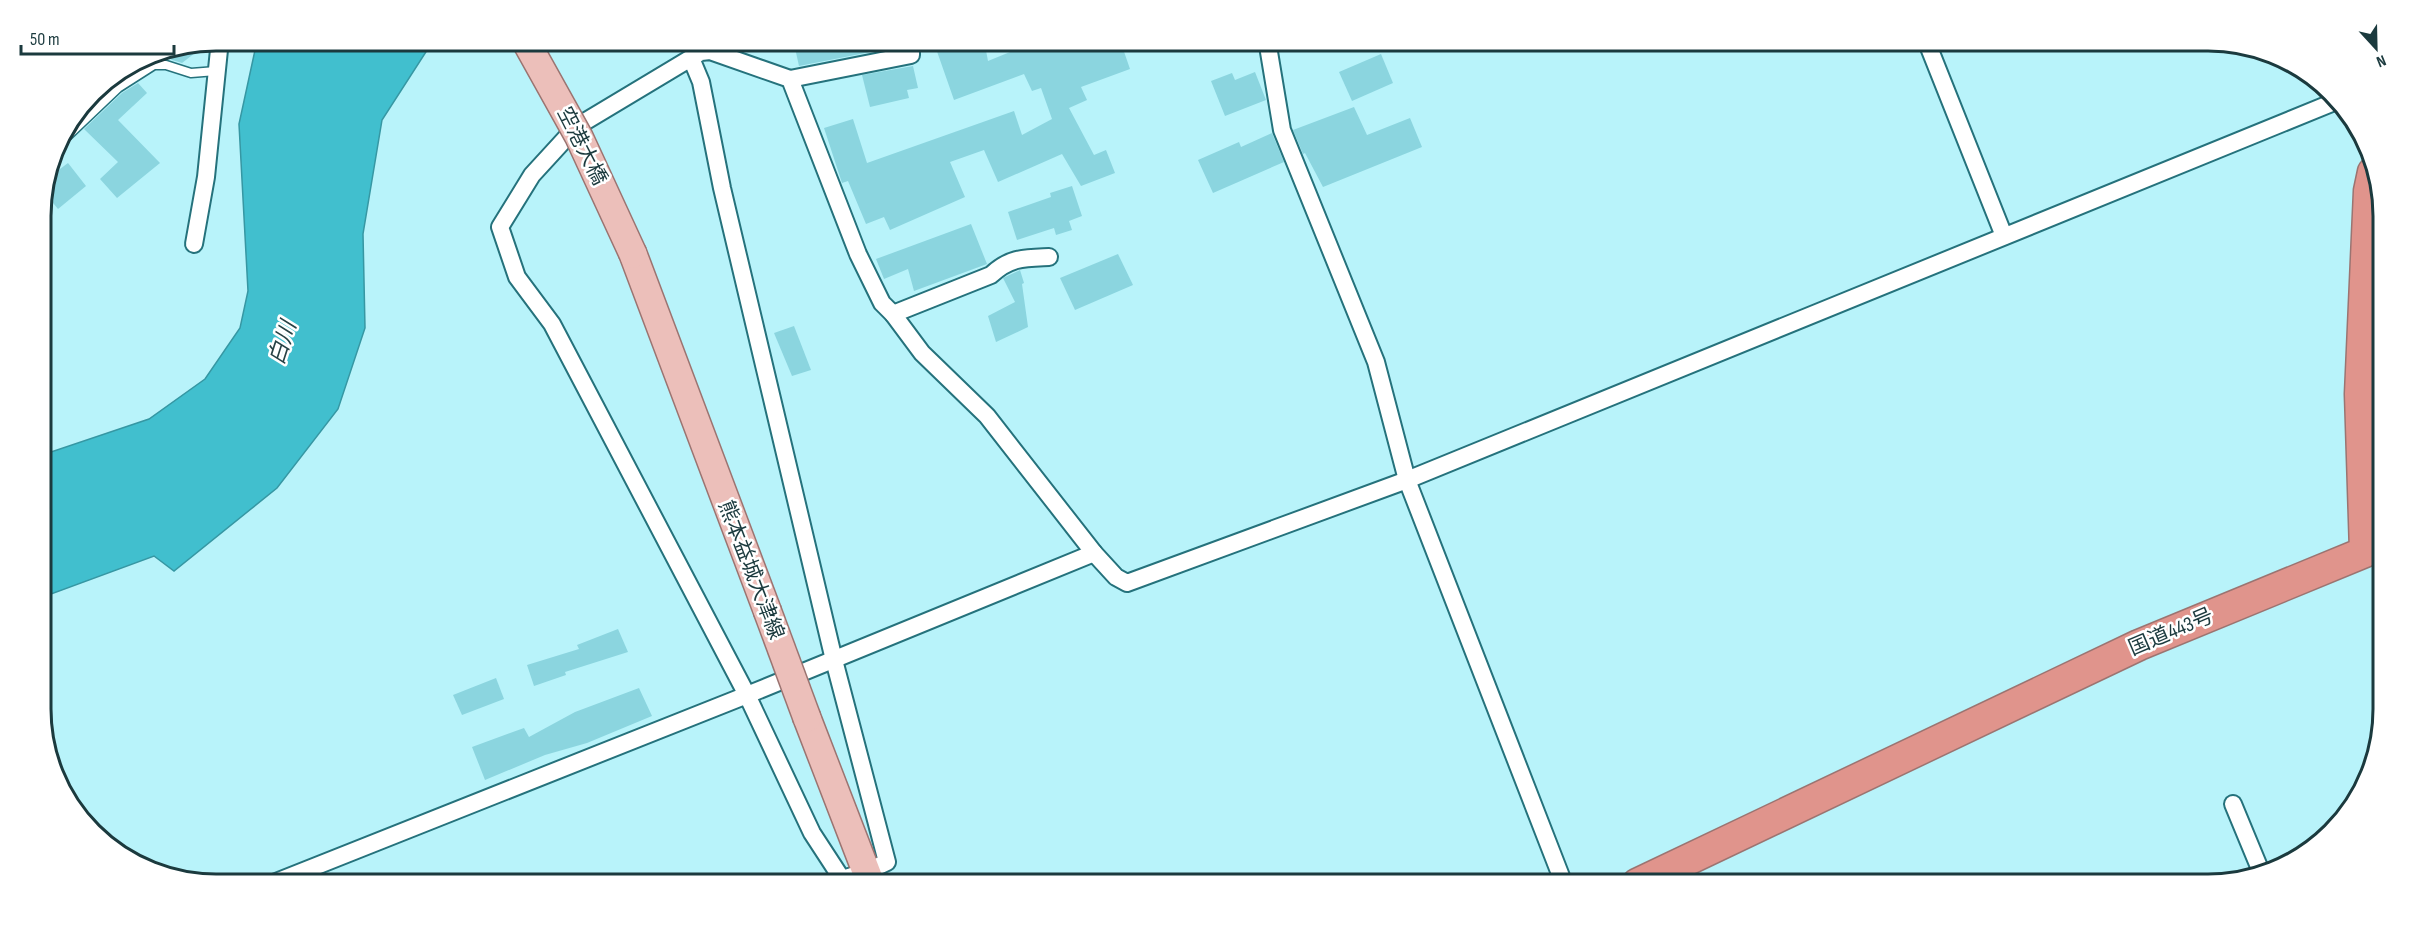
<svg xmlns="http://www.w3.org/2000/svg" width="2424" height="925" font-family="'Sofia Sans Condensed','Noto Sans JP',sans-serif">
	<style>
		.water { fill: #41bfce; stroke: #3697a3; stroke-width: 1.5 }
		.building { fill: #8bd5df }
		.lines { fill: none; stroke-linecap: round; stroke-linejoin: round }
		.lane-casing { stroke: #25727c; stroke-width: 11 }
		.street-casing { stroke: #25727c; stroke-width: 20 }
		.primary-casing { stroke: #9b7471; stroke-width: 30 }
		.highway-casing { stroke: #9b7471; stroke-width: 33 }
		.lane { stroke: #fff; stroke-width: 8 }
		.street { stroke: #fff; stroke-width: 16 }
		.primary { stroke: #ecbfba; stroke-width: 27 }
		.highway { stroke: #e0948c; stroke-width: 30 }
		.primary-bridge-casing { stroke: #9b7471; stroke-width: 30; stroke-linecap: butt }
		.primary-bridge { stroke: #ecbfba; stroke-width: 27 }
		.labels { text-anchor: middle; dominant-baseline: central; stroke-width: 5; stroke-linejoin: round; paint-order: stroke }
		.street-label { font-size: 21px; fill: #1b3a3e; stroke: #fff }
		.water-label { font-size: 22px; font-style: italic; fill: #274245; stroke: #fff }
		.rim { fill: none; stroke: #1b3a3e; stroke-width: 3 }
	</style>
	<rect width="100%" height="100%" fill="#b8f3fa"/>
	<path class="water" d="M257 41H433L382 120 363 234 365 328 338 409 277 488 174 571 154 556 43 597 42 455 149 419 205 379 240 328 248 291 239 124Z"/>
	<g class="building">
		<path d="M825 40H895L896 47 799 66 795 48Z"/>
		<path d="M933 40H984L988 61 1020 48 1018 40H1120L1130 69 1081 87 1087 100 1069 108 1094 155 1106 150 1115 173 1081 186 1062 154 998 182 984 150 950 162 965 197 890 230 884 217 866 224 848 181 842 183 824 128 853 119 867 163 1014 111 1022 135 1052 119 1041 88 1032 91 1024 74 954 100Z"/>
		<path d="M209 42 182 63 172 60 160 51Z"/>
		<path d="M1381 54 1393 83 1352 101 1339 72Z"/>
		<path d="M913 66 918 88 907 90 909 98 870 107 862 75Z"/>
		<path d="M124 69 128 74 114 83 74 121 73 119 100 84Z"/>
		<path d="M1255 72 1266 100 1225 116 1211 81 1232 73 1235 80Z"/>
		<path d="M138 83 147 93 118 120 160 163 117 198 100 179 118 162 84 129 122 93Z"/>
		<path d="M1354 107 1367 135 1410 118 1422 147 1323 187 1305 153 1303 154 1293 130Z"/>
		<path d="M1272 133 1284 162 1213 193 1198 160 1239 142 1241 147Z"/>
		<path d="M68 163 86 186 58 209 44 192 48 178Z"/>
		<path d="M1072 186 1082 216 1069 221 1072 230 1056 235 1054 228 1017 240 1008 212 1051 197 1050 193Z"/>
		<path d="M971 224 987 264 914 291 908 269 884 279 876 259Z"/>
		<path d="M1118 254 1133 285 1075 310 1060 278Z"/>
		<path d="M1020 270 1024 283 1022 284 1028 327 996 342 988 316 1015 302 1003 278Z"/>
		<path d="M794 326 811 370 792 376 774 333Z"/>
		<path d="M618 629 628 652 565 672 566 675 534 686 527 665 579 649 577 645Z"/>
		<path d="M496 678 504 699 462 715 453 695Z"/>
		<path d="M639 688 652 716 587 743 545 755 485 780 472 747 524 728 529 737 575 712Z"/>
	</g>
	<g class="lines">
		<defs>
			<path id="lane" d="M57 146 118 88 154 65H166L191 73 216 71"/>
			<g id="street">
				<path d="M1267 40 1282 130 1376 362 1407 480 1564 884"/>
				<path d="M1926 40 2004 236"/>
				<path d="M691 58 701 82 722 188 834 660 887 862 866 872 842 879 812 833 747 695 552 324 517 277 500 227 532 175 576 127 701 52 710 51 790 79 858 254 882 303 893 314 922 353 987 416 1094 553 1116 577 1127 583 1407 480 2339 100"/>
				<path d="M790 79 911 55V40"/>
				<path d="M194 244 206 177 220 40"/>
				<path d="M893 314 991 275C1010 257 1025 258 1049 257"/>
				<path d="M2360 394 2382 372"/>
				<path d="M2233 804 2262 874"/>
				<path d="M271 884 747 695 1094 553"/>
			</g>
			<g id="primary">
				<path d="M633 254 767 610"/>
				<path d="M807 718 871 884"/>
			</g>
			<path id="highway" d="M1637 884 2139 645 2365 552 2360 394 2369 191 2373 172"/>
		</defs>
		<use href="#lane" class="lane-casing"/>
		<use href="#street" class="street-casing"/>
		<use href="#primary" class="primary-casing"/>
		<use href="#highway" class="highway-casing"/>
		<use href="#lane" class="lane"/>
		<use href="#street" class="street"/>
		<use href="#primary" class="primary"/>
		<use href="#highway" class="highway"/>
		<defs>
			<g id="primary-bridge">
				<path d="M525 40 579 137 633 254"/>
				<path d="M767 610 807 718"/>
			</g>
		</defs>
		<use href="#primary-bridge" class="primary-bridge-casing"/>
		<use href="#primary-bridge" class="primary-bridge"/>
	</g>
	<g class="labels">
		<g class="street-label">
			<text transform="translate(582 146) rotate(63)">空港大橋</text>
			<text transform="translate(751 570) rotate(69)">熊本益城大津線</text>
			<text transform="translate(2171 632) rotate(-23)">国道443号</text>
		</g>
		<g class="water-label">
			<text transform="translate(283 343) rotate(-72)">白川</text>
		</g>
	</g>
	<path d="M0 0H2424V925H0ZM216 51H2208A165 165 0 0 1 2373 216V709A165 165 0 0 1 2208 874H216A165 165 0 0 1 51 709V216A165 165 0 0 1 216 51Z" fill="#fff" fill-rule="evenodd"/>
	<path class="rim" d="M216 51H2208A165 165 0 0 1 2373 216V709A165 165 0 0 1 2208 874H216A165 165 0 0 1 51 709V216A165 165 0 0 1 216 51Z"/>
	<g transform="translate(2376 48) rotate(158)" stroke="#ffffff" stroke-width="4.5" paint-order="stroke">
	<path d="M0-4.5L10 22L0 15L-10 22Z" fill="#1b3a3e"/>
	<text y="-9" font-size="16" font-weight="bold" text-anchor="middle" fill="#1b3a3e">N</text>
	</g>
	<path d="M21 45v9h153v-9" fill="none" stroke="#1b3a3e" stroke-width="3"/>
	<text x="30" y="45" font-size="18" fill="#1b3a3e" stroke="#ffffff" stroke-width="4.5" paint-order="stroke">50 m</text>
</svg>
